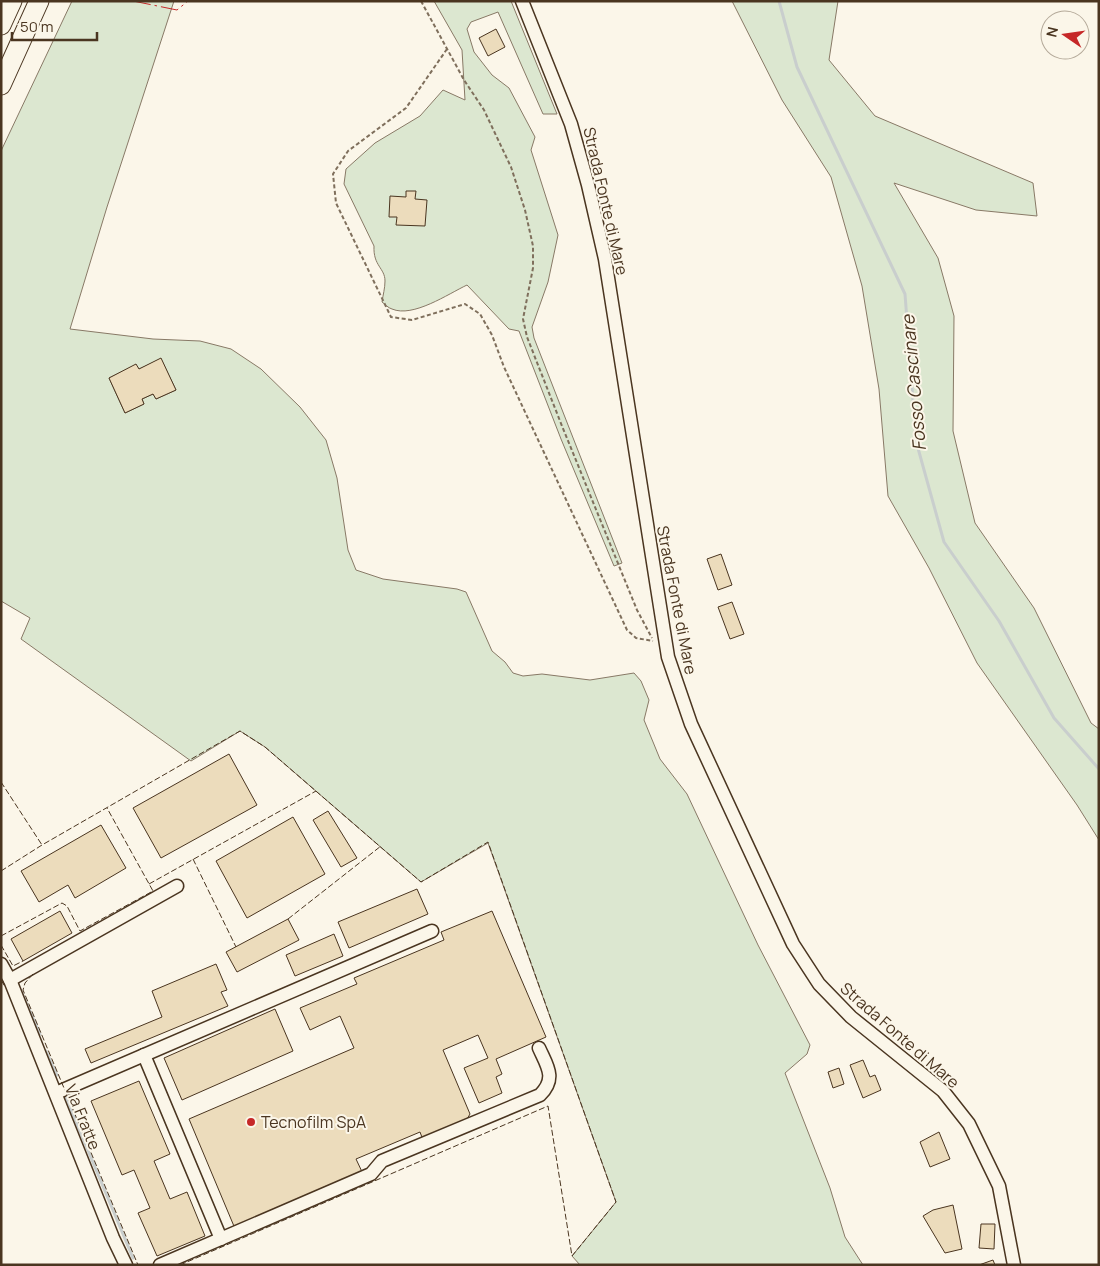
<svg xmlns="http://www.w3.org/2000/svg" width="1100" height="1266" font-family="Manrope,sans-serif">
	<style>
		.green { fill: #dce7d0; stroke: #887966; fill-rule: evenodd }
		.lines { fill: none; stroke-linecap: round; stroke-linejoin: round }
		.stream { stroke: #c9cecd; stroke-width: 3 }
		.building { fill: #ecdcbc; stroke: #4a3520 }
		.minor-casing { stroke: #4a3520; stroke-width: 15 }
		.highway-casing { stroke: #4a3520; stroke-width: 21 }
		.path { stroke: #7f6f5c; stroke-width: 2; stroke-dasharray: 4 2.5; stroke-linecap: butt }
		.minor { stroke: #fbf6e9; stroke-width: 12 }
		.highway { stroke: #fbf6e9; stroke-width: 19 }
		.fence { stroke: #4a3520; stroke-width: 1; stroke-dasharray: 6 2.5; stroke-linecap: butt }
		.power { stroke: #c62828; stroke-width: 1; stroke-dasharray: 18 4 2.5 4; stroke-linecap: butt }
		.poi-dot { fill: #c62828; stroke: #fbf6e9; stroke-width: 2 }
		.labels { text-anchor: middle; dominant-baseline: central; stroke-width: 4; stroke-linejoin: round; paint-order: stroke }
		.street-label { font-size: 16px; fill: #4a3520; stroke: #fbf6e9 }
		.poi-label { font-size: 16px; fill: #4a3520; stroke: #fbf6e9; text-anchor: start }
		.water-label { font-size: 18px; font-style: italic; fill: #4a3520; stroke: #fbf6e9 }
	</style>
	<rect width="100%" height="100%" fill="#fbf6e9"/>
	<g class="green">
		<path d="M72 1H174L107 207 70 329 153 339 200 341 231 349 261 369 300 407 326 440 337 478 348 550 356 570 383 579 457 589 466 592 492 651 505 662 513 673 523 676 542 674 590 680 634 673 641 681 649 700 644 720 660 759 687 794 758 945 810 1045 807 1054 785 1073 830 1188 845 1237 863 1265H580L572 1256 616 1202 488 843 421 882 265 747 240 731 191 761 21 639 30 618 1 601V151ZM161 359 176 390 156 399 153 394 142 399 144 404 125 413 109 378 136 365 139 369Z"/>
		<path d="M434 1H511L557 114H543L498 12 471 22 467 29 474 52 492 75 509 88 535 137 531 150 558 235 548 282 532 327 534 338 622 563 614 566 561 439 519 331 509 329 467 285C448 294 413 318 392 309 388 308 385 304 382 302 383 295 385 288 385 281 385 268 373 266 374 246L344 184 346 169 375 143 420 116 443 90 465 100 462 50Z"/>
		<path d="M732 1H838L829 60 875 116 1033 183 1037 216 976 210 894 183 938 258 954 316 953 431 975 523 1034 608 1091 723 1099 729V840L1077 805 977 663 929 568 888 496 879 389 862 286 831 177 782 100Z"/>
	</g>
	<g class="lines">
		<g class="stream">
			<path d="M779 1 797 67 905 294 916 441 944 542 999 621 1054 718 1099 769"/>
			<path d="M22 993 40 1034"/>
			<path d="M46 1051 57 1075"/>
			<path d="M64 1093 133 1258"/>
		</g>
	</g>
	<g class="building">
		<path d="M496 29 505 47 488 56 479 38Z"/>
		<path d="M406 191H416L415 199 427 200 425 226 396 225 397 217H389L390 196 406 197Z"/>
		<path d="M161 358 176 390 156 399 153 394 142 399 144 404 125 413 109 378 136 364 139 369Z"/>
		<path d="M721 554 732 585 718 590 707 559Z"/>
		<path d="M732 602 744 634 730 639 718 607Z"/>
		<path d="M229 754 257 805 161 858 133 808Z"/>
		<path d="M328 811 357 858 341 867 313 820Z"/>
		<path d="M293 817 325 874 247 918 216 861Z"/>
		<path d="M101 825 126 868 75 898 68 885 39 902 21 871Z"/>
		<path d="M417 889 428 914 349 948 338 922Z"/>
		<path d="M60 911 72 933 23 961 11 939Z"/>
		<path d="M492 911 546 1037 496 1059 502 1074 496 1077 502 1093 479 1103 464 1068 488 1058 478 1035 443 1050 470 1114 466 1121 423 1140 420 1132 356 1159 364 1176 236 1231 189 1119 354 1048 340 1016 310 1030 300 1008 357 984 354 978 444 940 441 932Z"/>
		<path d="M288 919 299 940 237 972 226 952Z"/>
		<path d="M334 934 343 956 295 976 286 955Z"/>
		<path d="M216 964 227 990 221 992 228 1006 91 1063 85 1049 162 1017 152 991Z"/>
		<path d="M275 1009 293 1051 182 1100 164 1058Z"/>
		<path d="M863 1060 870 1077 875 1075 881 1090 863 1098 850 1065Z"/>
		<path d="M839 1068 844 1084 833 1088 828 1072Z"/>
		<path d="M139 1081 170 1154 154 1161 170 1199 187 1192 205 1236 157 1256 138 1213 150 1208 134 1170 122 1175 91 1101Z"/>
		<path d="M939 1132 950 1159 930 1167 920 1142Z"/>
		<path d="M953 1205 962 1249 945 1253 923 1216 933 1210Z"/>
		<path d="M981 1224H995L994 1249 979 1248Z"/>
		<path d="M993 1260 995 1265H979Z"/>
	</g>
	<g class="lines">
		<defs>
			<g id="minor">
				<path d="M522 1 571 124 588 185 605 259 668 657 691 724 793 944 819 984 851 1017 943 1091 969 1124 999 1186 1014 1265"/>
				<path d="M1 964 10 980 113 1238 126 1265"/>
				<path d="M10 980 177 886"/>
				<path d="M144 1055 221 1239"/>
				<path d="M56 1093 432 931"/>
				<path d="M160 1265 371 1174 382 1161 540 1095C557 1078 547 1066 539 1048"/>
			</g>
			<g id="highway">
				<path d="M1 25 12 1"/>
				<path d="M1 85 39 1"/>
			</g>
		</defs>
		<use href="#minor" class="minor-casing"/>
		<use href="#highway" class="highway-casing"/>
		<g class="path">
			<path d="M421 1 464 80 484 110 511 167 525 210 533 246V268L523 319 527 337 562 426 637 610 652 638"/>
			<path d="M447 49 406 108 348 151 333 174 336 203 391 317 412 320 465 304 480 314 492 335 504 367 627 630 636 638 653 641"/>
		</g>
		<use href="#minor" class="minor"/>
		<use href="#highway" class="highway"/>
		<g class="fence">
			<path d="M1 782 42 845"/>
			<path d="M193 859 236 947"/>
			<path d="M1 871 42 845 240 731 265 747 421 882 488 842 616 1202 572 1256"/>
			<path d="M149 884 316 791"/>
			<path d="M288 919 381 846"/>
			<path d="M1 936 62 903 67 906 80 931 153 891 107 808"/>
			<path d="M1 945 13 966 23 961"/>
			<path d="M33 974 25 983 23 990 138 1265"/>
			<path d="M1 980 4 985 1 987"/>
			<path d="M180 1265 548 1106 572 1256"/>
		</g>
		<path class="power" d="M133 1 177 10 188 1"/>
	</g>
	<circle class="poi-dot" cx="251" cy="1122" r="5"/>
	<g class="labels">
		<g class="street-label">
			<text transform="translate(606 201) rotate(77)">Strada Fonte di Mare</text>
			<text transform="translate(677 600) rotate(79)">Strada Fonte di Mare</text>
			<text transform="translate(900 1035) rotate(41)">Strada Fonte di Mare</text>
			<text transform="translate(83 1117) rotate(68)">Via Fratte</text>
		</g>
		<g class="poi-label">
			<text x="261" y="1122">Tecnofilm SpA</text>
		</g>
		<g class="water-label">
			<text transform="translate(913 383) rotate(-95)">Fosso Cascinare</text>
		</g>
	</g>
	<rect width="1100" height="1266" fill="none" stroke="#4a3520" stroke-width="5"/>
	<g transform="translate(1065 35) rotate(283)"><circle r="24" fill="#fbf6e9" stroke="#b4a999"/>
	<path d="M0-4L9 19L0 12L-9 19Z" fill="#c62828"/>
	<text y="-8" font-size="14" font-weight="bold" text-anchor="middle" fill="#4a3520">N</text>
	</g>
	<path d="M12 32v8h85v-8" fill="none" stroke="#4a3520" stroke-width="2.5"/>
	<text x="20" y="32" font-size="15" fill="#4a3520" stroke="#fbf6e9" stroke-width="4" paint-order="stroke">50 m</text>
</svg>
